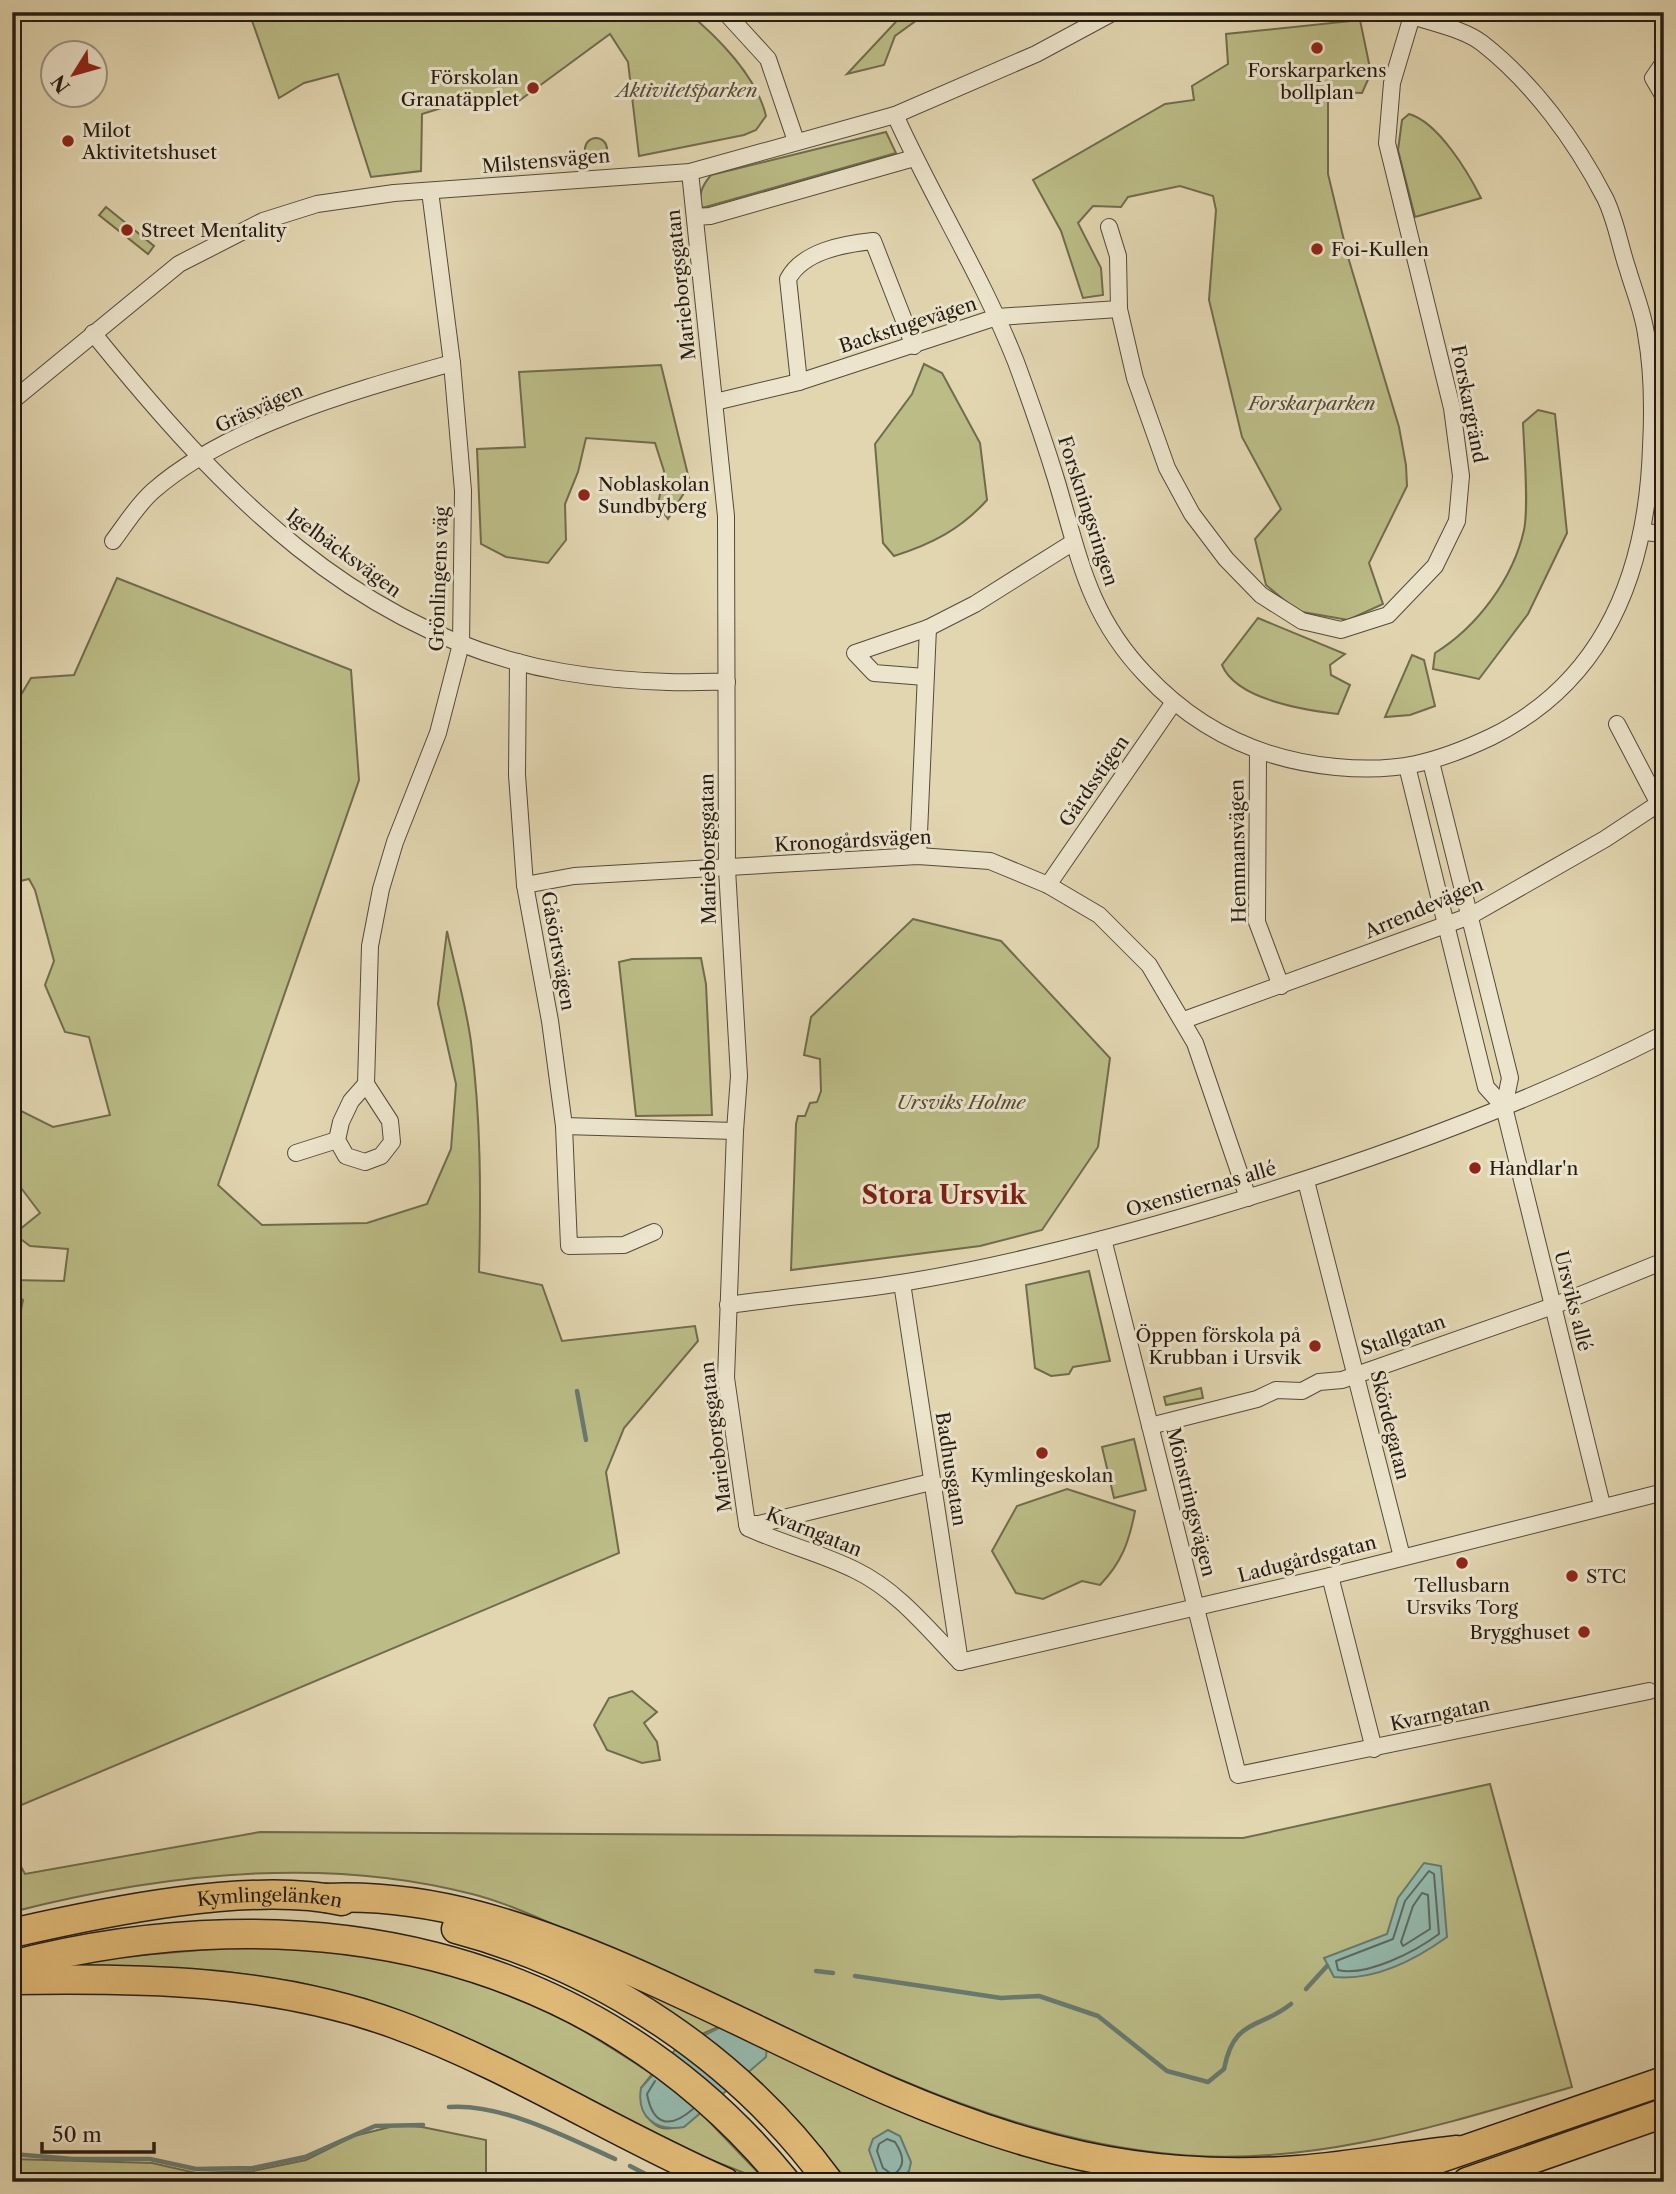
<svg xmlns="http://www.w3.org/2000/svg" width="1676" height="2194" font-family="'Libre Caslon Text',serif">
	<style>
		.green { fill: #bbbc86; stroke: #706c4d; stroke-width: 2 }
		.water { fill: #95b9ad; stroke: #687a70; stroke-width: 2 }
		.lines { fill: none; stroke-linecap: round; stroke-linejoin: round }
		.shore { stroke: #5d6a60; stroke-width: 2 }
		.stream { stroke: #687a70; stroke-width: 4.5 }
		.street-casing { stroke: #544a3b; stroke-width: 18 }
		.highway-casing { stroke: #251c14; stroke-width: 31 }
		.street { stroke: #ece4cc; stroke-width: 16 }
		.highway { stroke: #e1bb78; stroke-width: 28 }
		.poi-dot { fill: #8f2418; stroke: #ece4cc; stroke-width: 2.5 }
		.labels { text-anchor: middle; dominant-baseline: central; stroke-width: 6; stroke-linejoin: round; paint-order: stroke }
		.poi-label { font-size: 19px; fill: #251c14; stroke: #ece4cc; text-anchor: start }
		.park-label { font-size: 19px; font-style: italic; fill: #524c36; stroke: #ece4cc }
		.street-label { font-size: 19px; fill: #251c14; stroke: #ece4cc }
		.district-label { font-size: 26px; font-weight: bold; fill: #7a1f14; stroke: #ece4cc }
	</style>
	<rect width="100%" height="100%" fill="#e2d6b1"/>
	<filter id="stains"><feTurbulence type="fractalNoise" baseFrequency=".00286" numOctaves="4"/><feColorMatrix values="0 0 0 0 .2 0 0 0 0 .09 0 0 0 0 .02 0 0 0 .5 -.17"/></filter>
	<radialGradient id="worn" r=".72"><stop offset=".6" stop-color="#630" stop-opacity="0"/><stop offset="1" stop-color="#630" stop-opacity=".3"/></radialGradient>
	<g class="green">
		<path d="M249 12H687C718 37 757 77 766 116L756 130 744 135 639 156 628 62 610 34 516 103 480 96 422 114 421 171 371 177 338 74 304 83 279 98Z"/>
		<path d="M905 12H928L895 36 884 65 847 74Z"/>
		<path d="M1360 20 1371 73 1362 93 1328 92V174L1348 257 1399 427 1406 465 1407 486 1369 563 1383 604 1348 620 1297 611 1266 585 1255 539 1281 509 1242 437 1209 300 1216 210 1213 196 1180 186 1128 197 1121 207 1093 206 1078 223 1101 268 1103 295 1083 298 1061 231 1033 180 1165 104 1194 100 1192 86 1228 64 1226 34Z"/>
		<path d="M1409 114C1438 122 1468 172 1481 198L1415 217 1398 150 1402 120Z"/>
		<path d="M886 132 896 153 702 208C698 194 702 186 711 175Z"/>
		<circle cx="596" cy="149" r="11"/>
		<path d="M106 207 154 246 148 254 99 215Z"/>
		<path d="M924 364 942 373 980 443 987 500C961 529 932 544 894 556L883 543 875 444 912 394Z"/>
		<path d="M661 365 690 483 668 519 658 505 664 471 655 443 586 438 578 472 565 504 566 540 548 563 506 557 481 544 477 449 525 447 519 372Z"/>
		<path d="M1538 410 1555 414 1567 533 1528 614 1479 679 1433 669 1435 653C1477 627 1513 579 1524 530 1529 506 1524 450 1523 423Z"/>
		<path d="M117 578 351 670 359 780 218 1185 262 1225 367 1223 427 1204 451 1149 456 1084 438 1004 447 931C455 968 466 1005 471 1042 481 1118 481 1195 479 1272L542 1285 562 1341 695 1326 698 1341 624 1428 606 1472 619 1553 12 1809V1355L23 1300 12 1290V1280L64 1281 68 1249 30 1246 14 1234 40 1213 12 1176V1102L17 1109 53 1127 110 1115 89 1037 65 1032 45 985 54 961 35 890 29 879 12 883V710L31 678 74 675Z"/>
		<path d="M1258 618 1345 654 1330 665 1331 675 1350 685 1338 714C1304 710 1236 699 1222 665Z"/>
		<path d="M1412 655 1424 660 1435 706 1410 715 1385 717Z"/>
		<path d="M913 919 1001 941 1110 1058 1098 1147 1042 1230 980 1246 791 1270 796 1124 798 1116H805L810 1103 817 1102 821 1091 820 1059 804 1055 811 1017Z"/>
		<path d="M701 958 706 984 712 1115 636 1116 619 962 632 959Z"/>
		<path d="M1089 1271 1110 1361 1073 1367 1069 1374 1051 1376 1035 1368 1026 1285Z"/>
		<path d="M1201 1388 1203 1398 1166 1405 1164 1397Z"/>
		<path d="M1134 1439 1146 1490 1114 1498 1102 1447Z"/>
		<path d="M1067 1489 1135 1511C1129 1542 1122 1562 1100 1585L1082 1581 1043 1599 1016 1593 992 1551 1017 1506Z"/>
		<path d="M632 1691 657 1712 644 1723 657 1742 660 1760 642 1763 607 1750 594 1725 609 1698Z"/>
		<path d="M1490 1784 1572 2087C1444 2124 1316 2166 1181 2155 963 2138 777 2012 579 1935 544 1921 508 1903 472 1894 322 1855 160 1874 12 1912V1850L25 1874 260 1832 1243 1838Z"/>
		<path d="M270 1944C351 1951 431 1962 507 1992 558 2013 606 2044 652 2074L641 2088C644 2131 667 2141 700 2112L767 2182 674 2145 507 2057 366 1999 297 1982 221 1971 149 1967 39 1970 108 1958Z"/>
		<path d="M580 1959 723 2025 702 2034 643 1994Z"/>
		<path d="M767 2044 1183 2182H845L784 2108 748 2072 765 2057Z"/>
		<path d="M398 2125 422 2127 486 2140V2182H12V2159L152 2163 196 2173 253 2171 306 2160 354 2136Z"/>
	</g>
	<g class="water">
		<path d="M1424 1863 1441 1866 1447 1937C1415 1960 1375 1981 1334 1977L1324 1958 1387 1934 1398 1898Z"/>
		<path d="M733 2021 767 2044 766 2057 684 2127C657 2132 636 2118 641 2088L675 2050Z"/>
		<path d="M888 2130 900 2136 911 2162 909 2171 899 2180 888 2182 877 2172 869 2150 873 2139Z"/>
	</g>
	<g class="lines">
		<g class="shore">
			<path d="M1429 1871 1434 1874 1439 1934C1416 1951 1367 1977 1338 1970L1336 1961 1393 1939 1405 1901Z"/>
			<path d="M1422 1893 1428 1895 1430 1929 1403 1946 1401 1942 1413 1906Z"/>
			<path d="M655 2081 647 2094C653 2126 670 2129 693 2109"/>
			<path d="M887 2139 895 2142C904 2156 906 2166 893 2175L883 2168 877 2151 879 2144Z"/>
		</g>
		<g class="stream">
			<path d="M577 1391 586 1440"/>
			<path d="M816 1971 833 1973"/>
			<path d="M855 1976 1001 1998 1039 1996 1098 2016 1167 2071 1208 2082 1224 2069C1234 2018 1258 2030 1291 2004"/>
			<path d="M1306 1989 1327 1966"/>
			<path d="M449 2107C501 2103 567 2137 615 2159"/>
			<path d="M12 2154 73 2159H150L196 2169 253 2168 305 2157 375 2126 423 2125"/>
			<path d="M630 2166 661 2182"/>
		</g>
		<defs>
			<g id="street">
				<path d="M725 12 768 59 796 141"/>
				<path d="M1664 62 1653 78 1664 97"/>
				<path d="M895 115C933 199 982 276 1016 362 1030 400 1044 440 1056 479 1079 555 1087 613 1145 674 1197 730 1260 760 1336 767 1397 773 1436 763 1491 737 1607 680 1647 570 1651 447 1653 409 1653 372 1646 334 1643 312 1634 291 1628 270 1620 247 1616 220 1605 198 1575 140 1533 83 1482 43 1461 27 1427 23 1403 12"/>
				<path d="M690 172 726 516 727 869 739 1076 735 1131 726 1378 747 1524"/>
				<path d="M695 217 710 216 914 158"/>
				<path d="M1109 227 1118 256 1119 309 1135 378 1167 468 1192 514 1226 559 1261 595 1302 621 1341 630 1388 615 1435 566 1457 521 1461 476 1452 408 1387 143 1392 83 1412 16"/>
				<path d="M93 333C219 489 357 637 563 672 598 678 634 681 669 682 689 683 708 681 727 682"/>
				<path d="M799 382 788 279C803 251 844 244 873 241L914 346"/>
				<path d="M12 401 179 264 263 221 317 204 394 193 690 172 895 115 1036 54 1114 12"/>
				<path d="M715 402 799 382 997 317 1119 309"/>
				<path d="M1644 532 1664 534"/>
				<path d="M113 541C125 525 138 504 153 491 228 425 357 390 452 363"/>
				<path d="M518 662 517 775 525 885 550 1021 564 1126 569 1246 624 1245 654 1232"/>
				<path d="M925 677 874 673 855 653 928 628 975 604 1072 543"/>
				<path d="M1617 724 1659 804 1664 821"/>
				<path d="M1258 753 1257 922 1281 986"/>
				<path d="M1431 762 1510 1078 1504 1107 1602 1505"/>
				<path d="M1407 766 1486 1087 1504 1107"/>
				<path d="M918 856 928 628"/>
				<path d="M525 885 574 876 918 856 990 861 1048 885 1099 915 1149 965 1195 1043 1248 1198"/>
				<path d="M1048 885 1174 702"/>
				<path d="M1184 1020 1470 916 1605 839 1664 800"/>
				<path d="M366 1084 390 1121 392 1142 381 1156 365 1162 346 1156 337 1140 341 1122 351 1101 366 1084 370 946 381 889 395 842 438 733 461 644 463 491 452 363 430 191"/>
				<path d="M564 1126 735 1131"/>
				<path d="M296 1153 337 1140"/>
				<path d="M1306 1181 1402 1557"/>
				<path d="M1103 1239 1238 1775 1649 1691"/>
				<path d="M902 1283 960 1662"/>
				<path d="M728 1305C785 1297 843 1292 901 1283 1005 1266 1109 1239 1210 1209 1366 1163 1519 1108 1664 1034"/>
				<path d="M1150 1426 1257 1399 1276 1390 1302 1391 1319 1382 1342 1380 1553 1306 1664 1261"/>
				<path d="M747 1524 748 1528C783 1544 821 1553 855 1570 897 1590 928 1629 960 1662"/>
				<path d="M747 1524H759L931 1482"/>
				<path d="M1330 1576 1374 1749"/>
				<path d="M960 1662 1330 1576 1664 1492"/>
			</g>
			<g id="highway">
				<path d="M326 1898C431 1893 528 1927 624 1968 759 2026 886 2101 1028 2142 1115 2168 1207 2177 1298 2170 1351 2166 1404 2156 1457 2150"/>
				<path d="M456 1929C603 1968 739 2059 829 2182"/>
				<path id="s1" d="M12 1933C104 1912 251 1881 342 1901"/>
				<path d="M12 1965C299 1891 592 1944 786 2182"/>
				<path d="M12 1980C142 1978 271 1979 395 2024 510 2066 613 2133 725 2182"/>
				<path d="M1371 2182 1664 2081"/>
				<path d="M1467 2182 1664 2113"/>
			</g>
		</defs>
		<use href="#street" class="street-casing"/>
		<use href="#highway" class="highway-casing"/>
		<use href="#street" class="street"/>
		<use href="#highway" class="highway"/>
	</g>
	<g class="poi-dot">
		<circle cx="1317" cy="48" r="7"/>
		<circle cx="533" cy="88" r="7"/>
		<circle cx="68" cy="141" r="7"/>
		<circle cx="127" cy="230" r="7"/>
		<circle cx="1317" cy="249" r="7"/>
		<circle cx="584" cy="495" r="7"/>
		<circle cx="1475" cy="1168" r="7"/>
		<circle cx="1315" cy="1346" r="7"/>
		<circle cx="1042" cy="1453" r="7"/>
		<circle cx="1462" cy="1563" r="7"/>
		<circle cx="1572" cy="1576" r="7"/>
		<circle cx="1584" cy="1632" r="7"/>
	</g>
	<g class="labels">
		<g class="poi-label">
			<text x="1317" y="70" text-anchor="middle">Forskarparkens<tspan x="1317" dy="22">bollplan</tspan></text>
			<text x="519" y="77" text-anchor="end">Förskolan<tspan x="519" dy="22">Granatäpplet</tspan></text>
			<text x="82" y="130">Milot<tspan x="82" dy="22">Aktivitetshuset</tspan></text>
			<text x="141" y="230">Street Mentality</text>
			<text x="1331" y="249">Foi-Kullen</text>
			<text x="598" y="484">Noblaskolan<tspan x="598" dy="22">Sundbyberg</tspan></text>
			<text x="1489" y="1168">Handlar'n</text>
			<text x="1301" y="1335" text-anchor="end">Öppen förskola på<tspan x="1301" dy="22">Krubban i Ursvik</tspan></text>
			<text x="1042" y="1475" text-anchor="middle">Kymlingeskolan</text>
			<text x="1586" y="1576">STC</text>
			<text x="1462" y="1585" text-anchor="middle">Tellusbarn<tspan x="1462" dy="22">Ursviks Torg</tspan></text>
			<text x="1570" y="1632" text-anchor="end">Brygghuset</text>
		</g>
		<g class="park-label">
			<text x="687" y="90">Aktivitetsparken</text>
			<text x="1312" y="403">Forskarparken</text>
			<text x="961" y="1102">Ursviks Holme</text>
		</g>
		<g class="street-label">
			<text transform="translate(546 161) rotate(-5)">Milstensvägen</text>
			<text transform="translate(681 285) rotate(-96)">Marieborgsgatan</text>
			<text transform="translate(908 325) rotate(-18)">Backstugevägen</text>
			<text transform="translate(1469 404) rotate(79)">Forskargränd</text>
			<text transform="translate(259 408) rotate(-24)">Gräsvägen</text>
			<text transform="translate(1088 511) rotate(72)">Forskningsringen</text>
			<text transform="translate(344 553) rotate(36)">Igelbäcksvägen</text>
			<text transform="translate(439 579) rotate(-88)">Grönlingens väg</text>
			<text transform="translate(1094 781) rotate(-55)">Gårdsstigen</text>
			<text transform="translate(853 841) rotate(-3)">Kronogårdsvägen</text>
			<text transform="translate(708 849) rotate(-91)">Marieborgsgatan</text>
			<text transform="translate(1238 851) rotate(-91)">Hemmansvägen</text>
			<text transform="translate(1424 908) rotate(-23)">Arrendevägen</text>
			<text transform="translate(558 951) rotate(80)">Gåsörtsvägen</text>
			<text transform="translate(1201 1189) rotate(-16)">Oxenstiernas allé</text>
			<text transform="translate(1573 1301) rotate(76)">Ursviks allé</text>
			<text transform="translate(1403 1335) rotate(-19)">Stallgatan</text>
			<text transform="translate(1390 1425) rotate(76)">Skördegatan</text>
			<text transform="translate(716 1437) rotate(-97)">Marieborgsgatan</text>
			<text transform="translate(951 1469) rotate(81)">Badhusgatan</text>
			<text transform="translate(1191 1502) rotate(76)">Mönstringsvägen</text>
			<text transform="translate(814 1532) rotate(22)">Kvarngatan</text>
			<text transform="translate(1307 1559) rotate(-14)">Ladugårdsgatan</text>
			<text transform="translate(1440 1714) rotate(-12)">Kvarngatan</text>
			<text stroke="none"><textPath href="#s1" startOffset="261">Kymlingelänken</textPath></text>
		</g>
		<g class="district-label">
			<text x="944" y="1195">Stora Ursvik</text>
		</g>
	</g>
	<rect width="1676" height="2194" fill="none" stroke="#e2d6b1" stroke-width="42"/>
	<rect x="14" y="14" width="1648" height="2166" fill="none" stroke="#251c14" stroke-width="3.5"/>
	<rect x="21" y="21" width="1634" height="2152" fill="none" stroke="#251c14" stroke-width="2"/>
	<g transform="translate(74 74) rotate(233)"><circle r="33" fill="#ece4cc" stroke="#9c9482" stroke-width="2"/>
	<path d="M0-5L12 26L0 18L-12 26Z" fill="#8f2418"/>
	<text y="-10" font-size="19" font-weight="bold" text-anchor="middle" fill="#251c14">N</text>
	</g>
	<path d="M42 2142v10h112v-10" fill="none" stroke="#251c14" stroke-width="3.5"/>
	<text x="52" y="2142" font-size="21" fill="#251c14" stroke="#ece4cc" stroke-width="5" paint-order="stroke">50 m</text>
	<rect width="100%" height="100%" filter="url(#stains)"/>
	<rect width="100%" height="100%" fill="url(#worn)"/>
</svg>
